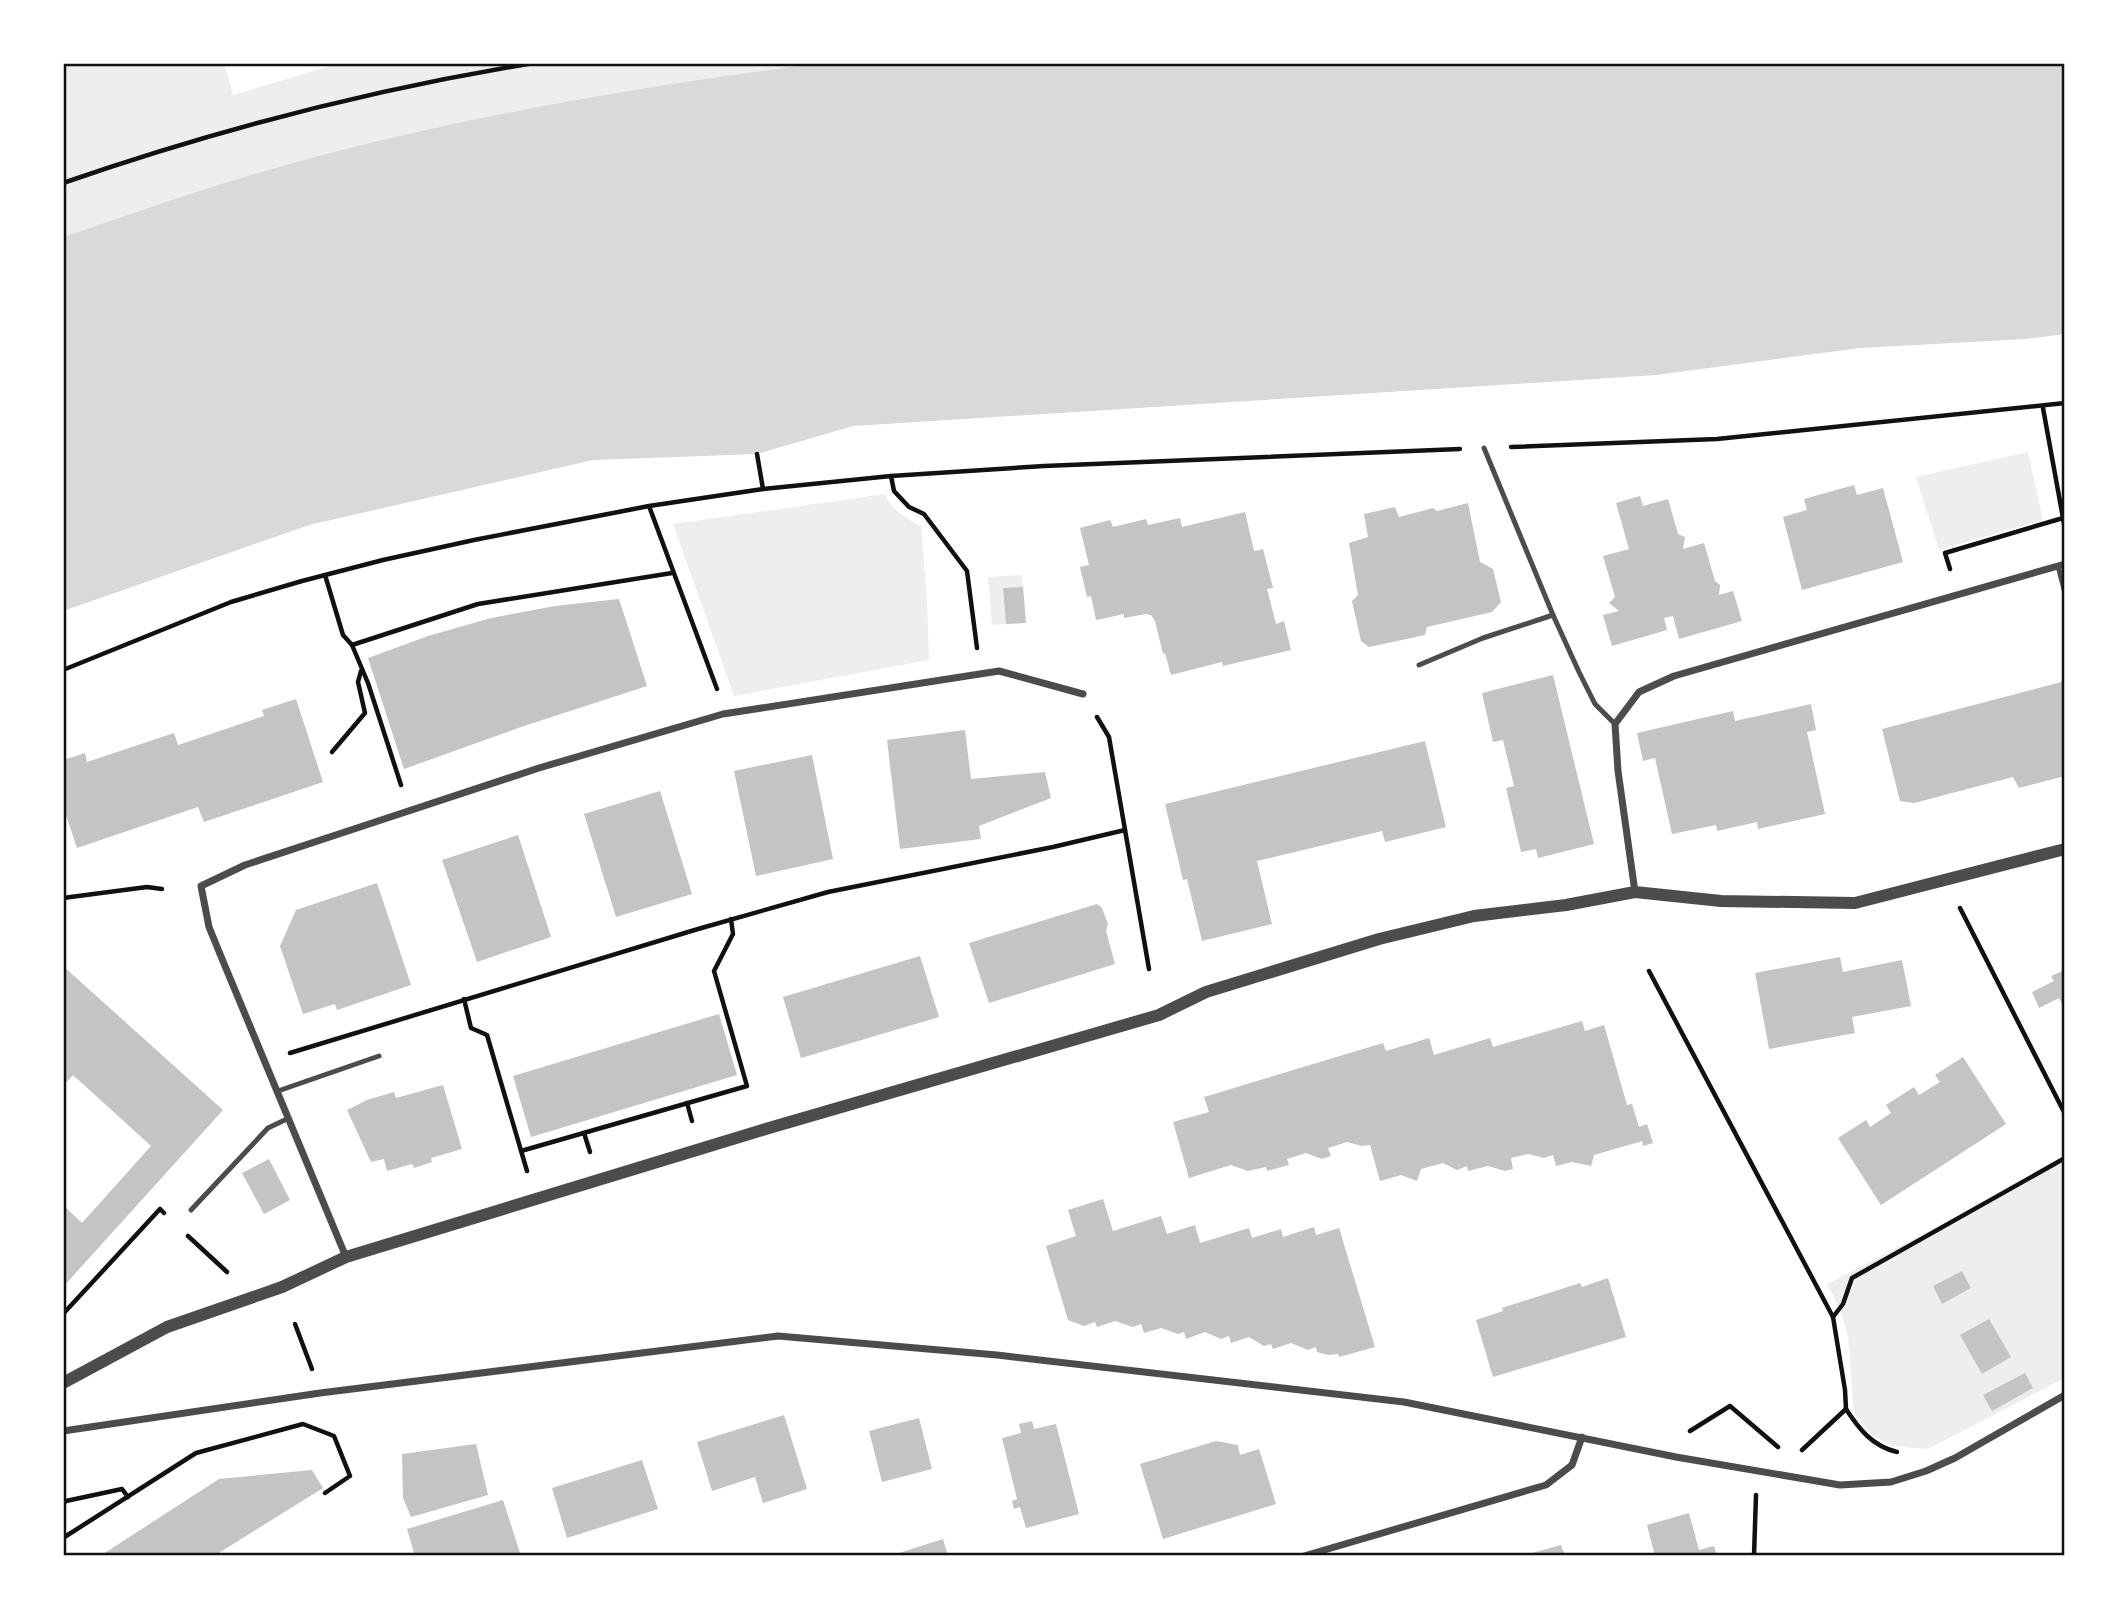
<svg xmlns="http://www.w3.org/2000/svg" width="2128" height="1619" font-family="Signika,sans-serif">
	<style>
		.green { fill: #eee }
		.water { fill: #d9d9d9 }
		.building { fill: #c4c4c4 }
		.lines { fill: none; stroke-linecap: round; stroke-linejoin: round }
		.path { stroke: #111; stroke-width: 4.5 }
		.service { stroke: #4c4c4c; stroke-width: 5 }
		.minor { stroke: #4c4c4c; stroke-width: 7 }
		.tertiary { stroke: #4c4c4c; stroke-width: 12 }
		.neatline { fill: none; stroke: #111; stroke-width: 2.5 }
	</style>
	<rect width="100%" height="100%" fill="#fff"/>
	<g class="green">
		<path d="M63 63H224L233 95 340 63H821C628 88 432 121 244 177 183 195 123 217 63 237Z"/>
		<path d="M2028 452 2043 520 1939 550 1916 477Z"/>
		<path d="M885 494C891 510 906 518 921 526L927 600 929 660 734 696 673 524Z"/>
		<path d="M1022 575 1023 587 1003 589 1006 624 992 625 988 577Z"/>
		<path d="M2065 1160V1378L1928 1449 1892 1446 1872 1435 1854 1414 1848 1336 1841 1311 1827 1284Z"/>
	</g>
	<path class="water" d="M821 63H2065V334L2026 339 1860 348 1656 375 853 426 757 454 593 460 309 525 63 611V237C123 217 183 195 244 177 432 121 628 88 821 63Z"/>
	<g class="building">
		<path d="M1854 485 1857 495 1883 488 1903 562 1802 590 1783 517 1807 510 1804 499Z"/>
		<path d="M1640 496 1643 506 1668 499 1678 534 1685 537 1683 549 1704 543 1715 581 1720 585 1719 595 1733 591 1742 621 1679 639 1673 616 1664 618 1667 630 1612 646 1603 615 1619 611 1609 603 1615 597 1603 556 1629 549 1616 503Z"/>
		<path d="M1468 503 1480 562 1493 569 1501 602 1492 612 1427 627 1425 635 1369 647 1361 641 1352 601 1358 595 1349 543 1368 537 1364 514 1395 507 1399 517 1433 508 1437 511Z"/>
		<path d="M1245 512 1254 551 1263 549 1273 588 1267 589 1276 624 1284 621 1291 650 1223 666 1222 662 1171 675 1165 653 1163 654 1155 621 1151 615 1146 614 1124 618V614L1096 620 1091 596 1087 597 1080 567 1089 565 1080 528 1110 520 1113 527 1146 519 1148 525 1180 518 1182 527Z"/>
		<path d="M1023 587 1026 623 1006 624 1003 588Z"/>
		<path d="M619 599 647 686 524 726 404 769 368 658 428 636 491 618 555 606Z"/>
		<path d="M1553 675 1594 844 1538 858 1536 849 1521 852 1506 788 1514 786 1503 740 1493 742 1482 693Z"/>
		<path d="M2065 681V776L2019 788 2013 777 1914 803 1900 801 1882 729Z"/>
		<path d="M296 699 323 782 204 822 198 807 77 848 63 806V760L85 753 87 762 174 733 178 745 264 716 262 710Z"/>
		<path d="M1811 704 1816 730 1807 732 1825 814 1758 829 1757 822 1717 831 1716 825 1672 834 1655 758 1643 761 1637 733 1733 711 1735 721Z"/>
		<path d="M965 730 971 779 1045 772 1051 798 979 826 981 839 900 849 887 740Z"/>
		<path d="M1425 741 1446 827 1385 842 1382 831 1257 861 1272 924 1202 941 1187 879 1183 880 1165 804Z"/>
		<path d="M812 755 833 859 756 876 734 771Z"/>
		<path d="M660 791 692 894 616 917 584 814Z"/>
		<path d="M518 835 551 937 477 962 442 860Z"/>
		<path d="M377 883 411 985 337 1010 335 1004 303 1014 280 946 296 910Z"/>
		<path d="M1097 904 1102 908 1108 924 1106 931 1115 964 989 1003 969 943Z"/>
		<path d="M920 956 939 1017 801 1058 783 997Z"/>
		<path d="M1840 957 1843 972 1902 960 1911 1006 1852 1017 1855 1033 1769 1049 1755 973Z"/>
		<path d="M63 966 223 1110 63 1287V1205L82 1223 151 1146 73 1075 63 1086Z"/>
		<path d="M2065 970V1010L2059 998 2039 1008 2032 992 2054 981 2051 976Z"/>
		<path d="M719 1014 737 1075 531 1137 513 1076Z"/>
		<path d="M1582 1021 1585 1031 1604 1025 1627 1105 1632 1104 1639 1127 1647 1124 1653 1143 1643 1146 1642 1141 1594 1155 1591 1166 1572 1162 1556 1166 1553 1155 1544 1158 1528 1154 1511 1158 1513 1169 1505 1171 1488 1166 1468 1171 1467 1166 1457 1170 1443 1163 1421 1169 1417 1181 1401 1175 1380 1181 1370 1145 1362 1146 1347 1142 1328 1148 1331 1156 1322 1159 1306 1153 1287 1159 1289 1165 1267 1171 1266 1167 1248 1171 1231 1165 1189 1178 1173 1122 1209 1112 1204 1097 1383 1043 1386 1051 1429 1038 1434 1055 1490 1038 1493 1047Z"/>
		<path d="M1963 1057 2006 1124 1881 1205 1838 1138 1866 1120 1870 1127 1891 1113 1886 1105 1914 1087 1919 1095 1940 1082 1935 1075Z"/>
		<path d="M443 1085 462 1149 431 1158 432 1162 414 1168 412 1164 387 1171 384 1159 371 1162 347 1110 367 1100 394 1092 396 1098Z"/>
		<path d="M269 1159 290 1200 264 1214 242 1173Z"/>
		<path d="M1103 1199 1113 1231 1161 1216 1167 1234 1195 1225 1200 1243 1249 1228 1252 1238 1281 1229 1283 1237 1314 1227 1316 1235 1339 1228 1375 1347 1339 1357 1338 1354 1328 1355 1317 1352 1316 1347 1308 1350 1291 1343 1273 1349 1271 1344 1264 1346 1249 1337 1231 1343 1229 1336 1221 1339 1205 1332 1186 1339 1184 1332 1178 1334 1161 1328 1144 1333 1141 1324 1133 1327 1115 1321 1097 1327 1095 1322 1084 1326 1068 1320 1046 1246 1076 1236 1068 1210Z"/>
		<path d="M1962 1271 1971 1288 1942 1304 1933 1286Z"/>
		<path d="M1608 1278 1626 1337 1493 1377 1476 1320 1503 1311 1502 1308 1580 1283 1582 1287Z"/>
		<path d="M1989 1319 2011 1357 1982 1374 1960 1335Z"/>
		<path d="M2025 1373 2033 1388 1992 1411 1983 1395Z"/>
		<path d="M784 1415 807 1489 763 1503 755 1477 712 1491 697 1442Z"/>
		<path d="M919 1418 932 1469 882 1482 869 1431Z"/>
		<path d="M1032 1421 1034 1429 1056 1424 1079 1514 1026 1528 1020 1507 1014 1509 1012 1501 1017 1499 1002 1438 1021 1433 1019 1424Z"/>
		<path d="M1216 1441 1238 1445 1240 1455 1259 1449 1276 1504 1163 1539 1140 1464Z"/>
		<path d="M476 1444 488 1495 411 1517 403 1498 402 1454Z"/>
		<path d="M642 1460 658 1509 567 1538 552 1488Z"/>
		<path d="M312 1470 323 1488 214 1556H100L219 1479Z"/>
		<path d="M503 1500 520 1553 512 1556H415L407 1529Z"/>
		<path d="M1689 1513 1699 1550 1714 1546 1717 1556H1655L1647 1525Z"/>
		<path d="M943 1539 948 1556H891L899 1553Z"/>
		<path d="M1561 1545 1565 1556H1526L1525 1555Z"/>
	</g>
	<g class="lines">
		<g class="path">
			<path d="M63 183C216 130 374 89 534 63"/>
			<path d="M2043 408 2065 529"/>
			<path d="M1511 447 1717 439 2065 403"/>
			<path d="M757 454 763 489"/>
			<path d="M891 476 894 491 909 507 924 514 967 571 977 648"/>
			<path d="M649 506 717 689"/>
			<path d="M1950 569 1945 553 2063 518"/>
			<path d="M325 575 343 635 352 645"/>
			<path d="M63 670 231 602 302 581 383 560 474 540 649 506 763 489 891 476 1044 466 1460 449"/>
			<path d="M1097 717 1109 737 1149 969"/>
			<path d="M332 752 365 713 358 682 361 671"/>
			<path d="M401 785 368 683 352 645 478 604 672 573"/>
			<path d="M63 898 147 887 162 889"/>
			<path d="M1960 908 2065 1114"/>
			<path d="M1649 971 1833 1317 1845 1390 1846 1409 1802 1450"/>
			<path d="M464 999 471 1028 487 1035 527 1171"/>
			<path d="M290 1053 698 929 828 892 1053 847 1125 830"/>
			<path d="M687 1103 692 1121"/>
			<path d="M584 1133 590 1152"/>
			<path d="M521 1151 747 1086 714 971 733 934 731 919"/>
			<path d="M188 1236 227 1272"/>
			<path d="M63 1314 160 1209 164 1213"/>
			<path d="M1833 1317 1843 1304 1852 1278 2065 1158"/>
			<path d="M295 1324 312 1369"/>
			<path d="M1846 1409C1859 1429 1872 1446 1897 1452"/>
			<path d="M1690 1431 1730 1406 1778 1447"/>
			<path d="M63 1504 66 1501 122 1489 128 1497"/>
			<path d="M63 1538 196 1453 303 1424 334 1436 350 1476 325 1493"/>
			<path d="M1754 1556 1756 1495"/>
		</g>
		<g class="service">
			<path d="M1484 448 1553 615 1579 672 1595 704 1615 724"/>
			<path d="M2058 566 2065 593"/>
			<path d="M1419 665 1483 638 1553 615"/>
			<path d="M278 1091 379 1056"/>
			<path d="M191 1210 268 1128 289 1118"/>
		</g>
		<g class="minor">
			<path d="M1635 892 1618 771 1615 724 1639 692 1674 676 2065 564"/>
			<path d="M346 1257 220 954 209 927 201 886 245 865 360 827 539 768 723 714 999 671 1083 694"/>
			<path d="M63 1431 320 1393 778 1336 997 1355 1404 1402 1676 1457 1840 1485 1891 1482 1926 1471 1955 1458 2065 1395"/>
			<path d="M1304 1556 1546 1485 1572 1465 1582 1437"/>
		</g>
		<path class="tertiary" d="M63 1383 167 1327 282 1287 346 1257 769 1128 1159 1015 1206 992 1379 939 1474 916 1566 905 1635 892 1721 901 1855 903 2065 849"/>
	</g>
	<rect width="2128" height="1619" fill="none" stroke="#ffffff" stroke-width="130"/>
	<rect x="65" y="65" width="1998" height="1489" class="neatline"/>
</svg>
